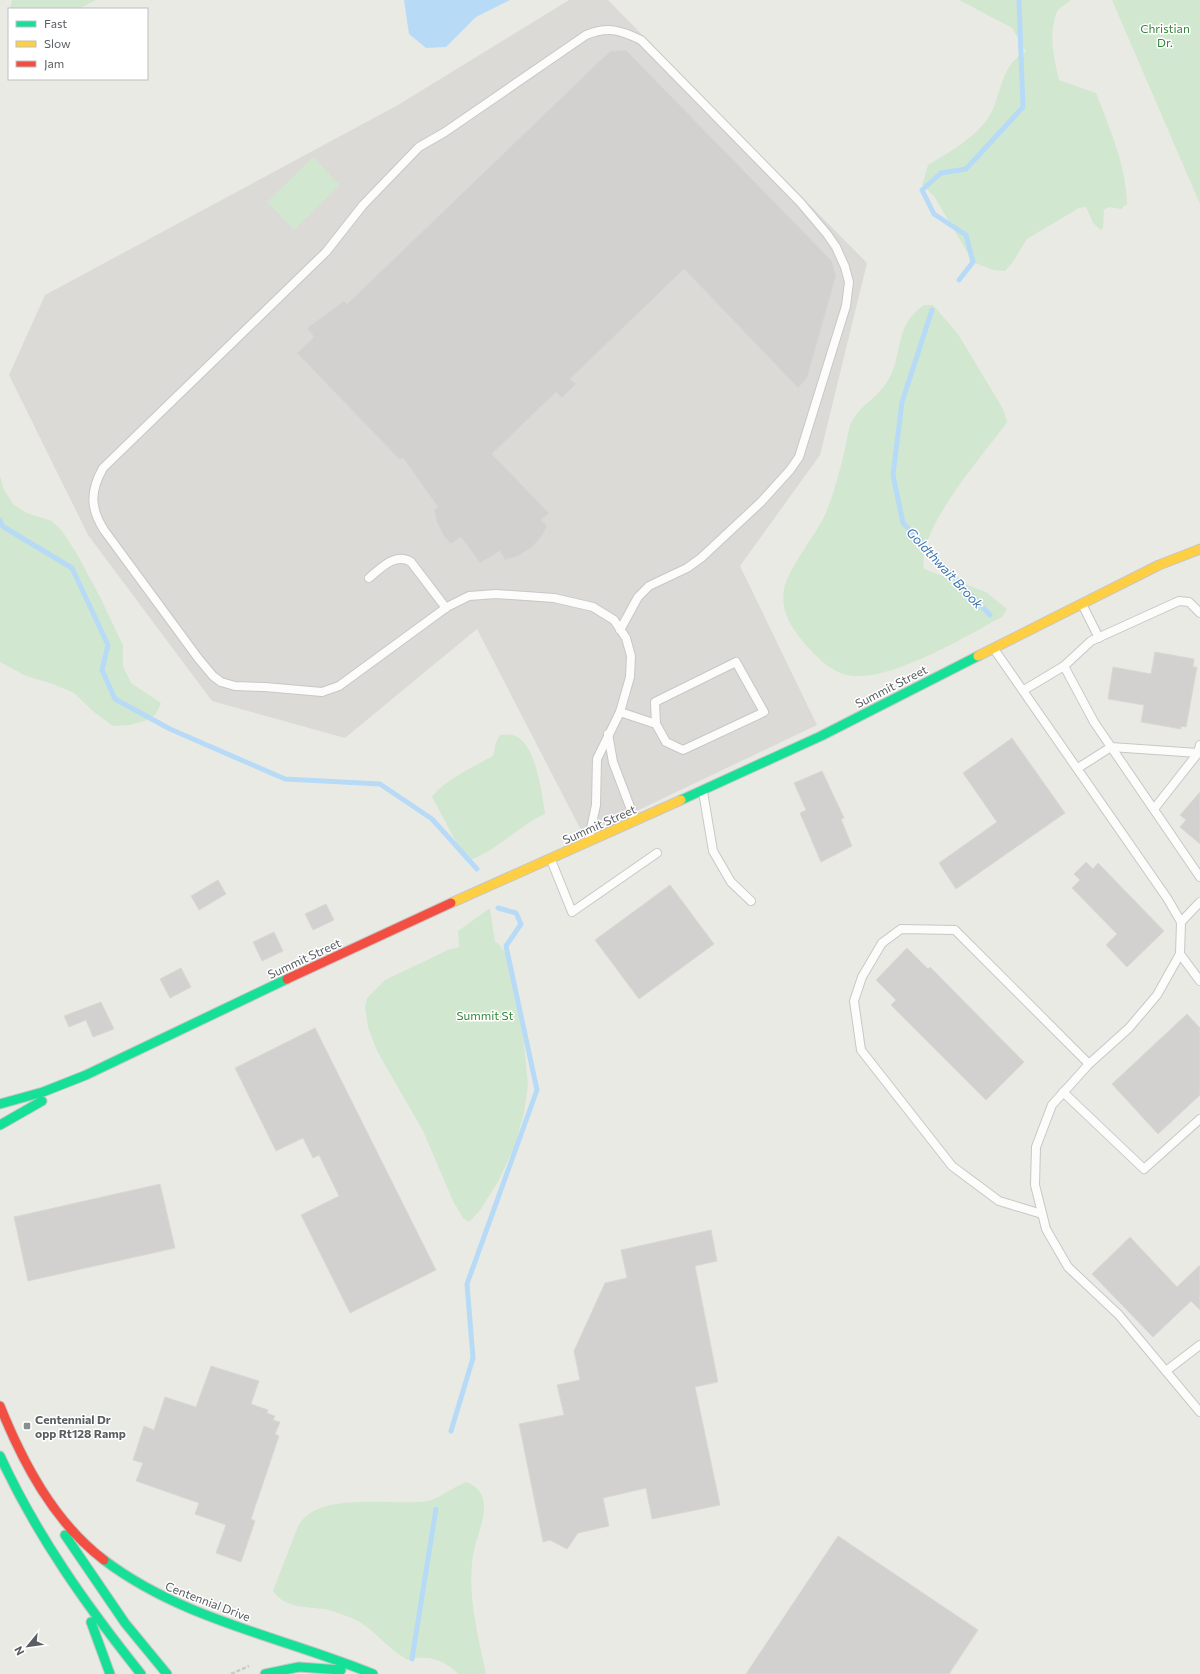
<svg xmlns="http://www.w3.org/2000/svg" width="1200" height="1674" font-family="Commissioner,sans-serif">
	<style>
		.industrial { fill: #dbdad6 }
		.green { fill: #d2e7d0 }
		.water { fill: #b7dbf6 }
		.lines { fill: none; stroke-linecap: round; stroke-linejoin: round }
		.stream { stroke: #b7dbf6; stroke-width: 5 }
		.building { fill: #d2d1cf; stroke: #dad8d4 }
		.lane-casing { stroke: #c7c7c7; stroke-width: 10 }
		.fast-casing { stroke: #c6c7c5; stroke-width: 11 }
		.slow-casing { stroke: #c6c7c5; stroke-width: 11 }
		.jam-casing { stroke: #c6c7c5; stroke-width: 11 }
		.path { stroke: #c7ccc9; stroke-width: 2.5; stroke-dasharray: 4 2; stroke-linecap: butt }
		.lane { stroke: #fcfcfb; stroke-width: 8 }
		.fast { stroke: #16e098; stroke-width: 9 }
		.slow { stroke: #ffcf43; stroke-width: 9 }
		.jam { stroke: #f24e42; stroke-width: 9 }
		.poi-dot { fill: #8c8f90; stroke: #fff; stroke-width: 1.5 }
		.labels { text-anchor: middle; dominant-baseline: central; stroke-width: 3; stroke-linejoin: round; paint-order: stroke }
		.park-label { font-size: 12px; fill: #36863b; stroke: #fff }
		.street-label { font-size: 12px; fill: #5a5e63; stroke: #fff }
		.poi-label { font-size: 12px; font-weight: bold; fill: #5a5e63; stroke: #fff; text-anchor: start }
		.water-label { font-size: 13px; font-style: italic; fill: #3f74af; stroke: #fff }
	</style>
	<rect width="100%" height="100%" fill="#eaeae5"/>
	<path class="industrial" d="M569 0H608L867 263 820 455 740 566 817 725 584 836 477 629 345 738 212 701 88 535 9 375 45 295 398 105Z"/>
	<g class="green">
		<path d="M12 0H96L79 9H10Z"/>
		<path d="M959 0H1071C1067 4 1059 7 1057 12 1048 33 1054 59 1059 80L1096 93C1110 129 1126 165 1127 204L1121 209 1109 207 1104 210 1103 228 1101 230 1093 223 1086 207 1079 208 1027 239 1012 263 1005 271 993 270 973 262 934 196 922 185 928 165C949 152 970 141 986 121 1003 98 998 65 1026 52L1012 28Z"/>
		<path d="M1112 0H1200V204Z"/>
		<path d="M313 157 340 185 294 230 267 202Z"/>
		<path d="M924 305H933L958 334 1003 409 1007 422C984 455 916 529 924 569L986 592 1007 609 1002 617C965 637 895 679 854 676 833 675 817 657 804 643 791 627 780 611 784 589 788 569 814 537 824 517 833 497 839 474 844 453 847 443 847 430 852 421 861 405 878 397 887 382 904 355 893 326 924 305Z"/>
		<path d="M0 476 4 490 14 505 27 513 52 521 62 531 77 554 100 597 123 645V666L131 683 161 703 157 712 151 719 130 725 113 726 94 712 74 693 53 684 26 676 0 662Z"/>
		<path d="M500 735C504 735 509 734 513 735 536 741 542 794 545 814 518 826 497 851 470 860L460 849 432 797C440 783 478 764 493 756L496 742Z"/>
		<path d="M490 908 495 942 498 943 511 959 520 1001 528 1085 524 1113 515 1145 499 1180 481 1209 469 1222 463 1218 453 1201 423 1131 377 1051 368 1027 365 1007 367 998 385 980 450 949 459 947 458 931Z"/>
		<path d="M466 1482C476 1485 483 1493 484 1504 485 1521 476 1538 473 1555 467 1595 478 1635 486 1674H459C444 1660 428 1654 408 1660 385 1648 372 1624 346 1616 341 1614 335 1612 329 1610 309 1606 286 1610 273 1591L298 1526C320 1489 391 1507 428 1501 438 1499 455 1486 466 1482Z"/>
	</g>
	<path class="water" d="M404 0H510L476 17 446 47 426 48 409 34Z"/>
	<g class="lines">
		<g class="stream">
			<path d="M959 280 973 262 966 235 934 214 922 190 941 173 966 169 1023 107 1019 0"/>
			<path d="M932 310 902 402 893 475 903 523 990 615"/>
			<path d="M0 520 2 526 72 568 108 645 102 670 115 699 170 729 285 779 380 784 432 819 477 869"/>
			<path d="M451 1431 473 1358 467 1284 537 1090 506 946 521 924 516 913 498 908"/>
			<path d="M412 1659 436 1509"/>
		</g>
	</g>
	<g class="building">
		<path d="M626 50 832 261 836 276 807 378 798 388 684 269 570 379 576 384 562 398 556 392 492 454 549 513 541 520 547 526 542 536 531 548 516 557 505 560 500 551 480 563 461 537 451 544 443 535 437 522 434 510 438 507 403 458 400 460 297 353 314 337 307 328 344 301 347 304 610 51Z"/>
		<path d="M1155 652 1194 659 1193 667H1197L1186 727 1181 726V729L1141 722 1144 705 1108 699 1113 667 1151 674Z"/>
		<path d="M1012 738 1065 813 956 889 939 863 997 822 963 773Z"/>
		<path d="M822 771 844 818 841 819 852 846 821 862 800 813 806 810 794 783Z"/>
		<path d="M1200 792V844L1180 827 1186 820 1180 815Z"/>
		<path d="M1086 862 1093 869 1098 863 1164 931 1127 967 1106 945 1117 934 1072 888 1080 880 1074 874Z"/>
		<path d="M218 880 226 894 199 910 191 896Z"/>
		<path d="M670 885 714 944 639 999 595 940Z"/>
		<path d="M326 904 334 920 313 930 305 914Z"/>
		<path d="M274 932 283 951 262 961 253 942Z"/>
		<path d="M907 948 928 969 930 967 1024 1062 986 1100 891 1005 896 1000 876 980Z"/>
		<path d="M181 968 191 987 170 998 160 979Z"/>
		<path d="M101 1002 114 1029 93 1037 86 1020 69 1027 64 1016Z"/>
		<path d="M1187 1014 1200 1028V1095L1158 1134 1112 1084Z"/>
		<path d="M315 1028 436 1270 350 1313 301 1215 339 1196 319 1155 313 1158 303 1138 276 1151 235 1068Z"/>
		<path d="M160 1184 175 1248 28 1281 14 1217Z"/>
		<path d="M711 1230 717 1261 695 1266 718 1382 695 1387 720 1505 652 1519 646 1488 603 1498 609 1526 578 1533 567 1549 550 1540 543 1542 519 1424 564 1415 557 1385 580 1380 574 1351 605 1283 627 1278 621 1250Z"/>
		<path d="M1130 1237 1177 1287 1200 1265V1310L1191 1301 1153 1337 1092 1274Z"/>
		<path d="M211 1366 259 1381 251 1404 268 1410 267 1413 275 1416 273 1420 280 1422 275 1434 279 1436 251 1519 255 1521 241 1562 216 1553 226 1525 195 1514 199 1503 136 1481 143 1463 133 1460 144 1426 154 1430 165 1397 196 1407Z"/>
		<path d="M838 1536 978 1630 949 1674H746Z"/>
	</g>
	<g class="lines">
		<defs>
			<g id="lane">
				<path d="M369 578C381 568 395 552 411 562L446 608"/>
				<path d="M1082 604 1099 638"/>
				<path d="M994 649 1167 898 1181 922 1180 954 1157 995 1129 1028 1089 1064 1052 1105 1036 1147 1035 1185 1046 1229 1068 1267 1119 1315 1200 1412"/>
				<path d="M1064 666 1091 641 1179 601 1189 602 1200 613"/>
				<path d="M1024 690 1064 666 1094 722 1200 877"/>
				<path d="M620 712 656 724 655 702 736 662 764 712 683 750 666 742 656 724"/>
				<path d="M608 734 613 762 635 820"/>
				<path d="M1078 768 1111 747 1198 753"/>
				<path d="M703 792 713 851 731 882 751 901"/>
				<path d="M1154 809 1198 753 1200 745"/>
				<path d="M589 838 596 805 597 759 620 712 630 677 631 656 626 638 614 620 593 607 554 598 496 594 469 596 447 607 339 686 322 692 265 687 235 686 221 682 213 676 198 658 104 530C90 508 90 491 103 468L326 252 363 205 419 147 445 132 586 35C608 26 620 30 641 40L800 202 827 234 836 247 845 267 849 282 846 306 799 457 790 470 761 502 701 558 687 568 649 586 638 597 620 630"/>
				<path d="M551 860 572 912 657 853"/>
				<path d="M1181 922 1200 902"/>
				<path d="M1180 954 1200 981"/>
				<path d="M1063 1092 1144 1169 1200 1119"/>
				<path d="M1042 1214 999 1201 952 1166 861 1050 854 1001 862 977 882 943 901 929 955 930 1089 1064"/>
				<path d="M1166 1371 1200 1345"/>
			</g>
			<g id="fast">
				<path d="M681 800 821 736 978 656"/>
				<path d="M0 1104 43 1092 86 1075 287 979"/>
				<path d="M0 1125 42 1101"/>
				<path d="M0 1456C37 1536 86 1605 141 1674"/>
				<path d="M65 1535 125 1623 167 1674"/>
				<path d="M104 1560C183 1620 283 1637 373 1674"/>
				<path d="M91 1622 110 1674"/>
				<path d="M265 1674 299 1667 341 1670"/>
			</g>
			<g id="slow">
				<path d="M978 656 1159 565 1200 549"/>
				<path d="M451 903 681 800"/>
			</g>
			<g id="jam">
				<path d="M287 979 451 903"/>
				<path d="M0 1406C23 1463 54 1522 104 1560"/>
			</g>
		</defs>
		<use href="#lane" class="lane-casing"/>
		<use href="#fast" class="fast-casing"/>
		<use href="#slow" class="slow-casing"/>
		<use href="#jam" class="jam-casing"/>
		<path class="path" d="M231 1674 249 1666"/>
		<use href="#lane" class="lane"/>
		<use href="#fast" class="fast"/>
		<use href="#slow" class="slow"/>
		<use href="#jam" class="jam"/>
	</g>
	<rect class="poi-dot" x="23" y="1422" width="8" height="8" rx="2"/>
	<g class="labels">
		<g class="park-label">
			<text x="1165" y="28">Christian<tspan x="1165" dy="14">Dr.</tspan></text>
			<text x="485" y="1015">Summit St</text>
		</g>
		<g class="street-label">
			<text transform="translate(891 686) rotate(-27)">Summit Street</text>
			<text transform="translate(599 824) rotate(-24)">Summit Street</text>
			<text transform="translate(304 958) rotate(-25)">Summit Street</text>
			<text transform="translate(208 1601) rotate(21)">Centennial Drive</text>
		</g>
		<g class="poi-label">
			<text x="35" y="1419">Centennial Dr<tspan x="35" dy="14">opp Rt128 Ramp</tspan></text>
		</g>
		<g class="water-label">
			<text transform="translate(945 568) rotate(47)">Goldthwait Brook</text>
		</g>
	</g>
	<rect x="8" y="8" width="140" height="72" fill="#ffffff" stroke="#bdbfc1"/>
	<rect x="16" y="21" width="20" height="6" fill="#16e098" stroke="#bdbfc1"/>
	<text x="44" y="28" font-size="12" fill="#5a5e63">Fast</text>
	<rect x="16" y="41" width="20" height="6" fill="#ffcf43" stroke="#bdbfc1"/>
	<text x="44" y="48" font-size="12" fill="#5a5e63">Slow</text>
	<rect x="16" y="61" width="20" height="6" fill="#f24e42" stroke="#bdbfc1"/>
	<text x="44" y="68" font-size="12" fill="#5a5e63">Jam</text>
	<g transform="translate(28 1646) rotate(241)" stroke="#ffffff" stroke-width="3" paint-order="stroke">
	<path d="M0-3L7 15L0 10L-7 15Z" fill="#5a5e63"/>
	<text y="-6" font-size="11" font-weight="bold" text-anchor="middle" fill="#5a5e63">N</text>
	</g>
</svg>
